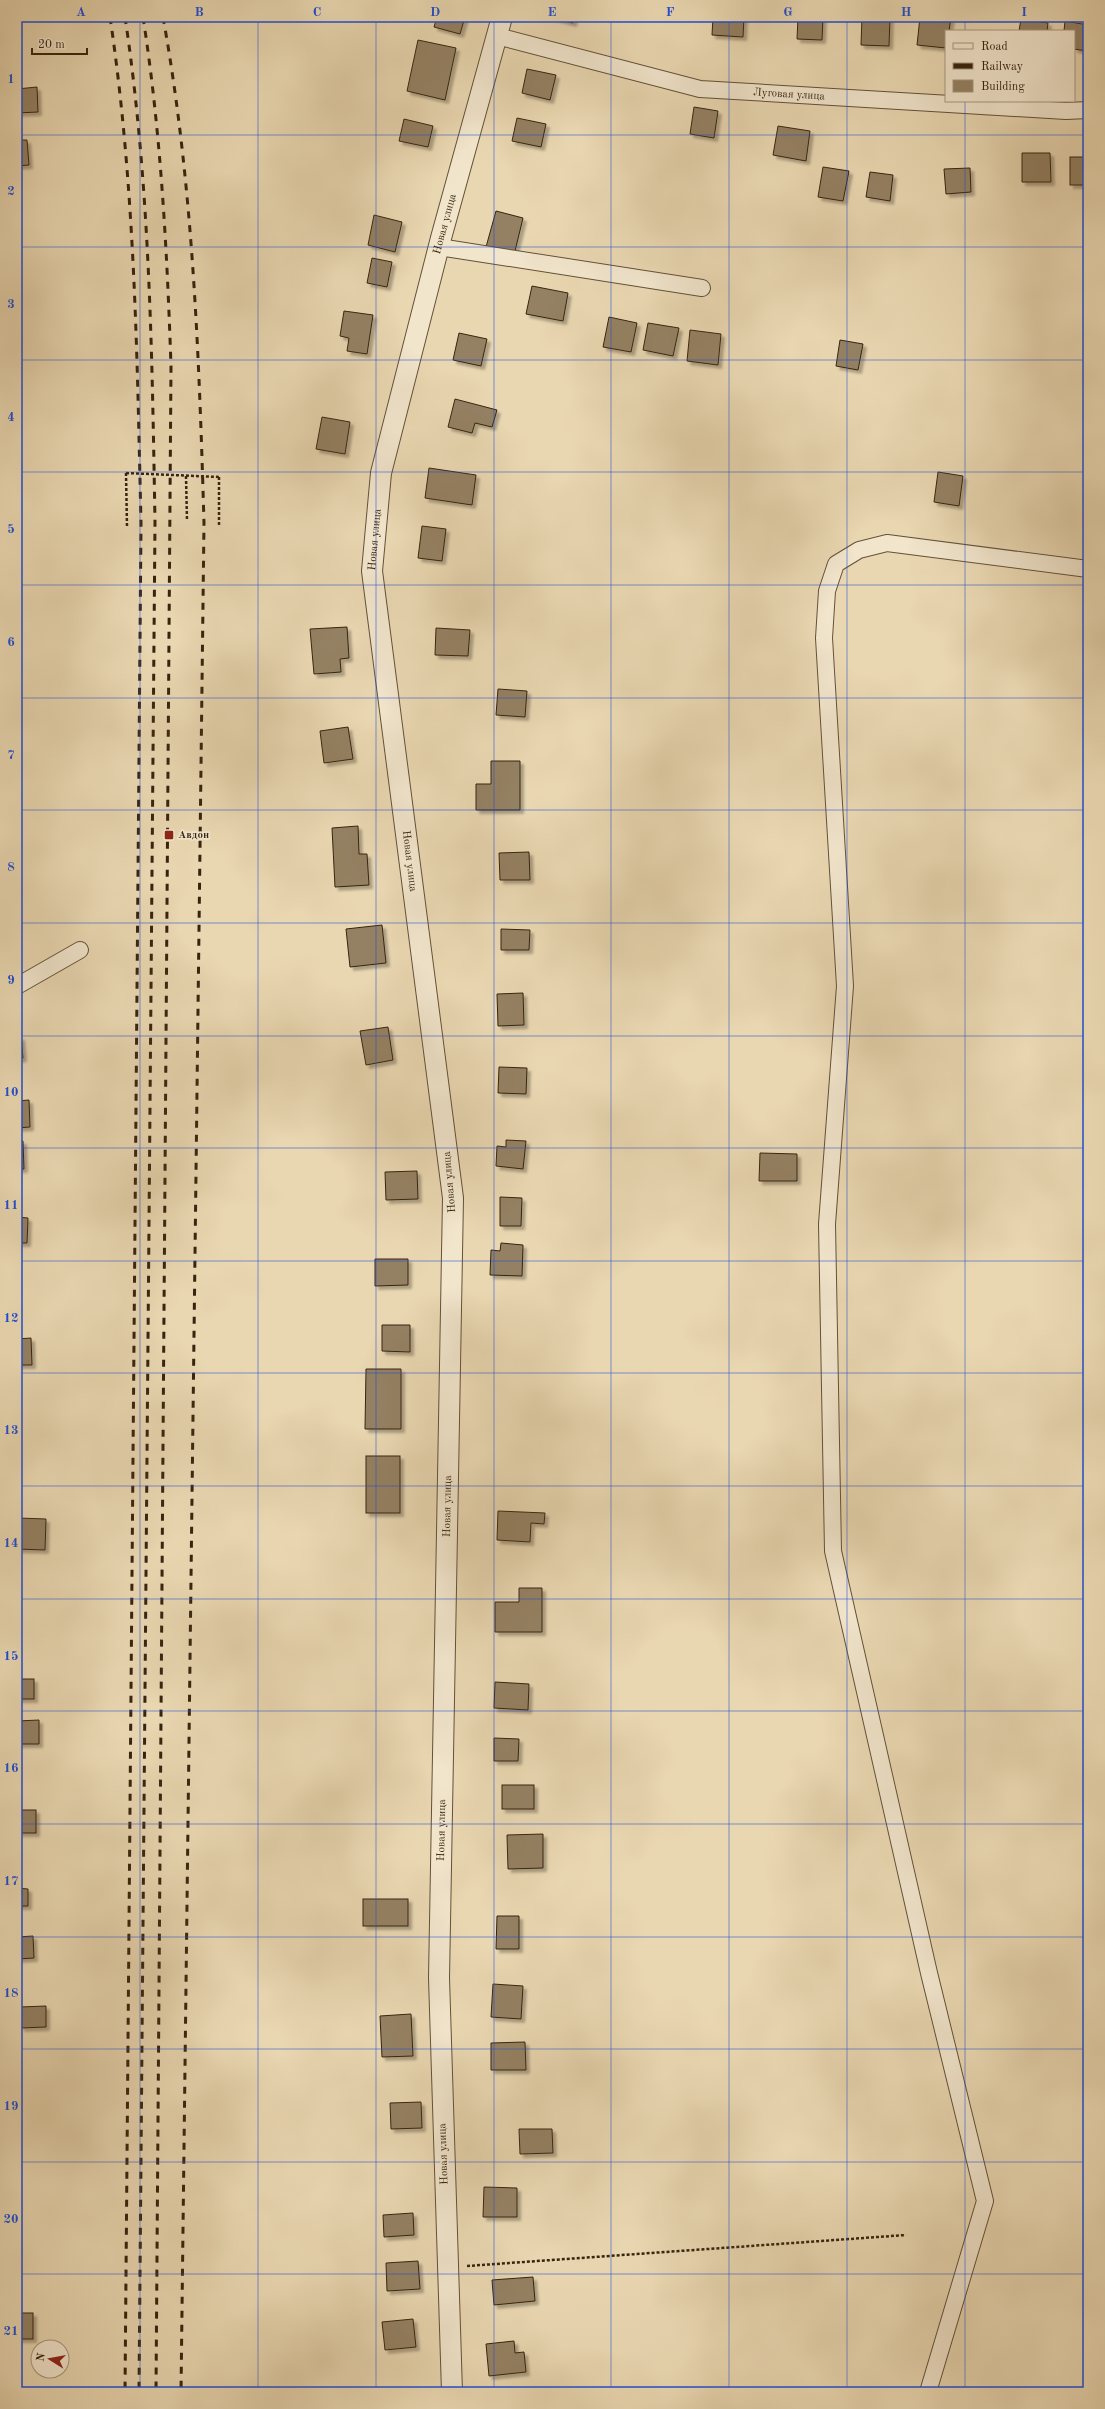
<svg xmlns="http://www.w3.org/2000/svg" width="1105" height="2409" font-family="'Old Standard TT',serif">
	<style>
		.building { fill: #948163; stroke: #37240f; filter: url(#shadow) }
		.lines { fill: none; stroke-linecap: round; stroke-linejoin: round }
		.minor-casing { stroke: #645138; stroke-width: 18 }
		.tertiary-casing { stroke: #645138; stroke-width: 22 }
		.path { stroke: #37240f; stroke-width: 2.5; stroke-dasharray: 3 2; stroke-linecap: butt }
		.minor { stroke: #f1e5cc; stroke-width: 16 }
		.tertiary { stroke: #f1e5cc; stroke-width: 20 }
		.rail { stroke: #37240f; stroke-width: 3; stroke-dasharray: 7 7; stroke-linecap: butt }
		.path-bridge { stroke: #37240f; stroke-width: 2.5; stroke-dasharray: 3 2; stroke-linecap: butt }
		.grid { fill: none; stroke: #1d4ed8; stroke-width: 1; stroke-opacity: 0.55 }
		.poi-dot { fill: #8f2418; stroke: #f1e5cc; stroke-width: 1.5 }
		.labels { text-anchor: middle; dominant-baseline: central; stroke-width: 3.5; stroke-linejoin: round; paint-order: stroke }
		.street-label { font-size: 11px; fill: #37240f; stroke: #f1e5cc }
		.poi-label { font-size: 11px; font-weight: bold; fill: #37240f; stroke: #f1e5cc; text-anchor: start }
		.neatline { fill: none; stroke: #1d4ed8; stroke-width: 1.5 }
		.grid-label { font-size: 13px; text-anchor: middle; font-weight: bold; fill: #1d4ed8 }
	</style>
	<defs>
		<filter id="shadow"><feDropShadow dx="3.5" dy="3.5" stdDeviation="1" flood-color="#0004"/></filter>
	</defs>
	<rect width="100%" height="100%" fill="#e9d7b1"/>
	<filter id="stains"><feTurbulence type="fractalNoise" baseFrequency=".005" numOctaves="4"/><feColorMatrix values="0 0 0 0 .2 0 0 0 0 .09 0 0 0 0 .02 0 0 0 .5 -.17"/></filter>
	<radialGradient id="worn" r=".72"><stop offset=".6" stop-color="#630" stop-opacity="0"/><stop offset="1" stop-color="#630" stop-opacity=".3"/></radialGradient>
	<g class="building">
		<path d="M437 17H465L460 34 434 27Z"/>
		<path d="M551 17H574L573 23Z"/>
		<path d="M713 17H744L743 37 712 35Z"/>
		<path d="M798 17H823L822 40 797 39Z"/>
		<path d="M862 17H890L889 46 861 45Z"/>
		<path d="M920 17H951L949 31H946V48L917 45Z"/>
		<path d="M1021 19 1048 23 1047 31H1019Z"/>
		<path d="M1065 21 1088 25 1087 51 1074 49V31H1064Z"/>
		<path d="M418 40 456 48 445 100 407 91Z"/>
		<path d="M527 69 556 75 550 100 522 93Z"/>
		<path d="M37 87 38 112 17 113V89Z"/>
		<path d="M694 107 718 111 714 138 690 134Z"/>
		<path d="M517 118 546 124 541 147 512 141Z"/>
		<path d="M404 119 433 126 428 147 399 141Z"/>
		<path d="M778 126 810 131 806 161 773 155Z"/>
		<path d="M17 140H27L29 165 17 166Z"/>
		<path d="M1022 153H1050L1051 182H1022Z"/>
		<rect x="1070" y="157" width="18" height="28"/>
		<path d="M823 167 849 171 843 201 818 197Z"/>
		<path d="M970 168 971 192 946 194 944 169Z"/>
		<path d="M870 172 893 175 890 201 866 197Z"/>
		<path d="M496 211 523 218 514 255 486 247Z"/>
		<path d="M374 215 402 222 395 252 368 245Z"/>
		<path d="M372 258 392 262 387 287 367 283Z"/>
		<path d="M532 286 568 293 563 321 526 314Z"/>
		<path d="M344 311 373 315 367 354 347 351 349 338 340 336Z"/>
		<path d="M609 317 637 323 631 352 603 347Z"/>
		<path d="M648 323 679 328 673 356 643 350Z"/>
		<path d="M690 330 721 334 718 365 687 361Z"/>
		<path d="M459 333 487 339 481 366 453 360Z"/>
		<path d="M840 340 863 344 858 370 836 366Z"/>
		<path d="M455 399 497 410 492 427 475 423 472 433 448 427Z"/>
		<path d="M322 417 350 422 345 454 316 449Z"/>
		<path d="M429 468 476 475 472 505 425 498Z"/>
		<path d="M938 472 963 476 959 506 934 502Z"/>
		<path d="M422 526 446 529 442 561 418 558Z"/>
		<path d="M347 627 349 658 340 659 341 672 314 674 310 629Z"/>
		<path d="M436 628 470 630 468 656 435 655Z"/>
		<path d="M498 689 527 691 525 717 496 715Z"/>
		<path d="M348 727 353 759 324 763 320 731Z"/>
		<path d="M491 761H520V810H476V784H491Z"/>
		<path d="M358 826 359 854H367L369 885 335 887 332 828Z"/>
		<path d="M529 852 530 880H500L499 853Z"/>
		<path d="M382 925 386 963 350 967 346 929Z"/>
		<path d="M501 929 530 930 529 950H501Z"/>
		<path d="M523 993 524 1025 498 1026 497 994Z"/>
		<path d="M388 1027 393 1060 366 1065 360 1031Z"/>
		<path d="M17 1037H21L23 1058 17 1059Z"/>
		<path d="M499 1067 527 1068 526 1094 498 1093Z"/>
		<path d="M29 1100 30 1127 17 1128V1101Z"/>
		<path d="M506 1140 526 1141 523 1169 496 1166 497 1146 506 1147Z"/>
		<path d="M17 1141H23L24 1169H17Z"/>
		<path d="M760 1153 797 1154V1181H759Z"/>
		<path d="M417 1171 418 1199 386 1200 385 1172Z"/>
		<path d="M500 1197 522 1198 521 1226H500Z"/>
		<path d="M17 1217 28 1218 27 1243H17Z"/>
		<path d="M501 1243 523 1245 522 1276 490 1275 491 1250 500 1251Z"/>
		<path d="M375 1259H408V1285L375 1286Z"/>
		<path d="M382 1325H410V1352L382 1351Z"/>
		<path d="M31 1338 32 1365H17V1339Z"/>
		<path d="M366 1369H401V1429H365Z"/>
		<rect x="366" y="1456" width="34" height="57"/>
		<path d="M498 1511 545 1513 544 1524 531 1523 530 1542 497 1540Z"/>
		<path d="M18 1518 46 1519 45 1550 17 1549Z"/>
		<path d="M519 1588H542V1632H495V1602H519Z"/>
		<rect x="17" y="1679" width="17" height="20"/>
		<path d="M495 1682 529 1684 528 1710 494 1708Z"/>
		<path d="M39 1720V1744H17V1721Z"/>
		<path d="M494 1738 519 1739 518 1761H494Z"/>
		<rect x="502" y="1785" width="32" height="24"/>
		<rect x="18" y="1810" width="18" height="23"/>
		<path d="M543 1834V1868L508 1869 507 1835Z"/>
		<path d="M17 1888 28 1889V1906H17Z"/>
		<rect x="363" y="1899" width="45" height="27"/>
		<path d="M497 1916H519V1949H496Z"/>
		<path d="M33 1936 34 1958 17 1959V1937Z"/>
		<path d="M493 1984 523 1986 521 2019 491 2017Z"/>
		<path d="M46 2006V2027L21 2028 20 2007Z"/>
		<path d="M411 2014 413 2056 382 2057 380 2016Z"/>
		<path d="M525 2042 526 2070H491V2043Z"/>
		<path d="M421 2102 422 2128 391 2129 390 2103Z"/>
		<path d="M519 2129H552L553 2153 520 2154Z"/>
		<path d="M484 2187 517 2188V2217H483Z"/>
		<path d="M413 2213 414 2235 384 2237 383 2215Z"/>
		<path d="M418 2261 420 2289 387 2291 386 2263Z"/>
		<path d="M533 2277 535 2301 494 2305 492 2280Z"/>
		<rect x="17" y="2313" width="16" height="26"/>
		<path d="M413 2319 416 2347 385 2350 382 2322Z"/>
		<path d="M514 2341 515 2353 524 2352 526 2372 489 2376 486 2344Z"/>
	</g>
	<g class="lines">
		<defs>
			<g id="minor">
				<path id="s1" d="M497 36 700 89 1066 111 1088 110"/>
				<path d="M439 247 702 288"/>
				<path d="M17 986 80 950"/>
				<path d="M928 2392 985 2201 929 1973 833 1551 827 1224 845 986 824 638 827 591 836 564 859 550 887 543 1088 569"/>
			</g>
			<g id="tertiary">
				<path id="s2" d="M452 2392 439 1978 453 1198 372 571 381 473 441 238 502 17"/>
			</g>
		</defs>
		<use href="#minor" class="minor-casing"/>
		<use href="#tertiary" class="tertiary-casing"/>
		<g class="path">
			<path d="M126 473 127 527"/>
			<path d="M186 476 187 521"/>
			<path d="M219 477V527"/>
			<path d="M467 2266 906 2235"/>
		</g>
		<use href="#minor" class="minor"/>
		<use href="#tertiary" class="tertiary"/>
		<g class="rail">
			<path d="M110 17C135 185 137 354 141 523L125 2392"/>
			<path d="M125 17C150 184 152 353 155 522L139 2392"/>
			<path d="M143 17C161 133 167 250 171 366L156 2392"/>
			<path d="M163 17C193 183 199 354 204 523L181 2392"/>
		</g>
		<path class="path-bridge" d="M126 473 219 477"/>
	</g>
	<path class="grid" d="M140 17V2392M258 17V2392M376 17V2392M494 17V2392M611 17V2392M729 17V2392M847 17V2392M965 17V31M965 101V2392M17 135H1088M17 247H1088M17 360H1088M17 472H1088M17 585H1088M17 698H1088M17 810H1088M17 923H1088M17 1036H1088M17 1148H1088M17 1261H1088M17 1373H1088M17 1486H1088M17 1599H1088M17 1711H1088M17 1824H1088M17 1937H1088M17 2049H1088M17 2162H1088M17 2274H1088"/>
	<rect class="poi-dot" x="164" y="830" width="10" height="10" rx="2"/>
	<g class="labels">
		<g class="street-label">
			<text stroke="none"><textPath href="#s1" startOffset="299">Луговая улица</textPath></text>
			<text stroke="none"><textPath href="#s2" startOffset="2182">Новая улица</textPath></text>
			<text stroke="none"><textPath href="#s2" startOffset="1858">Новая улица</textPath></text>
			<text transform="translate(409 861) rotate(83)">Новая улица</text>
			<text transform="translate(450 1182) rotate(-95)">Новая улица</text>
			<text stroke="none"><textPath href="#s2" startOffset="886">Новая улица</textPath></text>
			<text stroke="none"><textPath href="#s2" startOffset="562">Новая улица</textPath></text>
			<text transform="translate(444 2154) rotate(-92)">Новая улица</text>
		</g>
		<g class="poi-label">
			<text x="178" y="835">Авдон</text>
		</g>
	</g>
	<rect width="1105" height="2409" fill="none" stroke="#e9d7b1" stroke-width="44"/>
	<rect x="945" y="30" width="130" height="72" fill="#f1e5cc" stroke="#a79880"/>
	<rect x="953" y="43" width="20" height="6" fill="#f1e5cc" stroke="#a79880"/>
	<text x="981" y="50" font-size="12" fill="#37240f">Road</text>
	<rect x="953" y="63" width="20" height="6" fill="#37240f" stroke="#a79880"/>
	<text x="981" y="70" font-size="12" fill="#37240f">Railway</text>
	<rect x="953" y="80" width="20" height="12" fill="#948163" stroke="#a79880"/>
	<text x="981" y="90" font-size="12" fill="#37240f">Building</text>
	<g transform="translate(50 2359) rotate(281)"><circle r="19" fill="#f1e5cc" stroke="#a79880"/>
	<path d="M0-3L7 15L0 10L-7 15Z" fill="#8f2418"/>
	<text y="-6" font-size="11" font-weight="bold" text-anchor="middle" fill="#37240f">N</text>
	</g>
	<path d="M32 48v6h55v-6" fill="none" stroke="#37240f" stroke-width="2"/>
	<text x="38" y="48" font-size="12" fill="#37240f" stroke="#f1e5cc" stroke-width="3" paint-order="stroke">20 m</text>
	<rect x="22" y="22" width="1061" height="2365" class="neatline"/>
	<g class="grid-label">
		<text x="81" y="16">A</text>
		<text x="199" y="16">B</text>
		<text x="317" y="16">C</text>
		<text x="435" y="16">D</text>
		<text x="552" y="16">E</text>
		<text x="670" y="16">F</text>
		<text x="788" y="16">G</text>
		<text x="906" y="16">H</text>
		<text x="1024" y="16">I</text>
		<text x="11" y="83">1</text>
		<text x="11" y="195">2</text>
		<text x="11" y="308">3</text>
		<text x="11" y="421">4</text>
		<text x="11" y="533">5</text>
		<text x="11" y="646">6</text>
		<text x="11" y="759">7</text>
		<text x="11" y="871">8</text>
		<text x="11" y="984">9</text>
		<text x="11" y="1096">10</text>
		<text x="11" y="1209">11</text>
		<text x="11" y="1322">12</text>
		<text x="11" y="1434">13</text>
		<text x="11" y="1547">14</text>
		<text x="11" y="1660">15</text>
		<text x="11" y="1772">16</text>
		<text x="11" y="1885">17</text>
		<text x="11" y="1997">18</text>
		<text x="11" y="2110">19</text>
		<text x="11" y="2223">20</text>
		<text x="11" y="2335">21</text>
	</g>
	<rect width="100%" height="100%" filter="url(#stains)"/>
	<rect width="100%" height="100%" fill="url(#worn)"/>
</svg>
